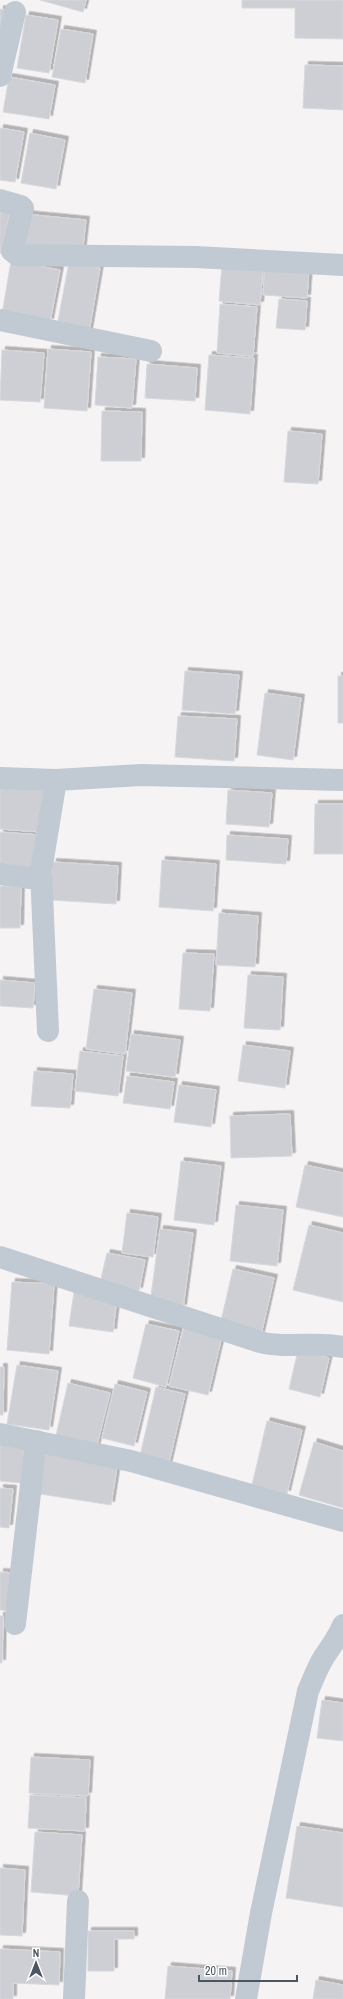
<svg xmlns="http://www.w3.org/2000/svg" width="343" height="1999" font-family="'Archivo Narrow',sans-serif">
	<style>
		.building { fill: #cdcfd5; stroke: #d7d9de; filter: url(#shadow) }
		.lines { fill: none; stroke-linecap: round; stroke-linejoin: round }
		.minor { stroke: #c1cad2; stroke-width: 22 }
	</style>
	<defs>
		<filter id="shadow"><feDropShadow dx="3.5" dy="-3.5" stdDeviation="0" flood-color="#0004"/></filter>
	</defs>
	<rect width="100%" height="100%" fill="#f5f3f3"/>
	<g class="building">
		<path d="M40 0H86L83 12Z"/>
		<path d="M242 0H343V39L295 38V8H242Z"/>
		<path d="M0 9 7 10 0 51Z"/>
		<path d="M26 15 58 20 49 73 17 68Z"/>
		<path d="M61 29 93 34 85 83 52 77Z"/>
		<path d="M305 65 343 66V110L303 108Z"/>
		<path d="M9 77 55 85 49 119 3 112Z"/>
		<path d="M0 128 24 132 15 182 0 180Z"/>
		<path d="M30 133 65 140 56 189 21 183Z"/>
		<path d="M0 207 11 209 0 254Z"/>
		<path d="M24 214 86 220 82 255 20 248Z"/>
		<path d="M11 261 60 270 50 322 2 314Z"/>
		<path d="M69 262 100 268 89 332 57 326Z"/>
		<path d="M222 265 263 268 260 305 219 301Z"/>
		<path d="M265 265 309 268 307 298 263 295Z"/>
		<path d="M279 299 307 301 305 330 276 328Z"/>
		<path d="M220 304 257 307 253 356 217 353Z"/>
		<path d="M48 349 91 352 87 411 44 408Z"/>
		<path d="M2 350 44 353 40 402 0 400Z"/>
		<path d="M209 355 254 358 250 414 205 410Z"/>
		<path d="M98 357 136 359 132 408 95 405Z"/>
		<path d="M147 364 197 368 195 401 145 398Z"/>
		<path d="M102 411 142 412 141 461H101Z"/>
		<path d="M288 431 322 434 318 484 284 482Z"/>
		<path d="M185 671 239 675 235 714 182 710Z"/>
		<rect x="338" y="676" width="5" height="47"/>
		<path d="M265 693 301 698 293 760 257 755Z"/>
		<path d="M178 716 237 719 234 761 175 757Z"/>
		<path d="M0 787 44 790 41 832 0 829Z"/>
		<path d="M228 790 272 793 269 827 226 824Z"/>
		<path d="M315 804H343V854H314Z"/>
		<path d="M0 832 40 835 38 871 0 868Z"/>
		<path d="M227 835 288 839 286 864 226 860Z"/>
		<path d="M162 860 216 864 213 911 159 907Z"/>
		<path d="M53 862 118 866 116 904 50 900Z"/>
		<path d="M0 886 21 887 20 928H0Z"/>
		<path d="M219 913 258 916 255 967 216 965Z"/>
		<path d="M183 953 214 954 210 1011 179 1009Z"/>
		<path d="M248 975 283 977 280 1030 244 1028Z"/>
		<path d="M0 980 35 983 33 1008 0 1006Z"/>
		<path d="M94 989 132 993 125 1054 86 1049Z"/>
		<path d="M131 1034 180 1040 175 1077 126 1071Z"/>
		<path d="M243 1045 290 1051 285 1088 238 1081Z"/>
		<path d="M80 1051 123 1056 118 1096 75 1091Z"/>
		<path d="M34 1071 73 1074 70 1108 31 1106Z"/>
		<path d="M127 1076 174 1082 170 1109 123 1103Z"/>
		<path d="M179 1085 216 1090 211 1127 174 1122Z"/>
		<path d="M290 1114 292 1156 231 1158 230 1116Z"/>
		<path d="M181 1161 221 1166 214 1225 174 1220Z"/>
		<path d="M305 1165 343 1173V1217L296 1207Z"/>
		<path d="M236 1205 283 1210 277 1266 230 1261Z"/>
		<path d="M127 1213 158 1217 153 1257 122 1253Z"/>
		<path d="M309 1225 343 1233V1302L293 1290Z"/>
		<path d="M160 1229 193 1233 183 1308 150 1303Z"/>
		<path d="M107 1253 145 1260 139 1291 100 1283Z"/>
		<path d="M233 1269 274 1278 261 1335 220 1325Z"/>
		<path d="M12 1282 54 1284 49 1354 7 1350Z"/>
		<path d="M74 1292 117 1297 113 1332 69 1326Z"/>
		<path d="M146 1324 179 1331 166 1387 133 1378Z"/>
		<path d="M184 1326 222 1336 208 1395 169 1386Z"/>
		<path d="M298 1350 329 1358 320 1397 289 1389Z"/>
		<path d="M17 1365 58 1371 49 1430 7 1424Z"/>
		<path d="M0 1367H4L3 1415H0Z"/>
		<path d="M68 1383 110 1393 96 1449 55 1440Z"/>
		<path d="M115 1384 147 1392 134 1446 102 1438Z"/>
		<path d="M156 1387 185 1394 168 1467 139 1460Z"/>
		<path d="M267 1421 302 1430 287 1494 252 1485Z"/>
		<path d="M314 1442 343 1451V1508L299 1495Z"/>
		<path d="M0 1445 24 1447 21 1483 0 1481Z"/>
		<path d="M46 1450 118 1461 111 1505 40 1494Z"/>
		<path d="M0 1488 13 1489 9 1528 0 1527Z"/>
		<path d="M0 1572 17 1573 15 1611 0 1610Z"/>
		<path d="M0 1616H3L2 1663H0Z"/>
		<path d="M322 1700 343 1703V1741L317 1738Z"/>
		<path d="M31 1757 90 1760 88 1796 29 1793Z"/>
		<path d="M30 1795 86 1798 85 1831 28 1828Z"/>
		<path d="M297 1826 343 1833V1907L286 1898Z"/>
		<path d="M35 1832 82 1835 78 1896 31 1892Z"/>
		<path d="M0 1868 25 1870 22 1936 0 1935Z"/>
		<path d="M88 1931H134V1939H114V1971H88Z"/>
		<path d="M0 1949 60 1952 59 1985 13 1983V1999H0Z"/>
		<path d="M168 1966 232 1971 230 1999H165Z"/>
		<path d="M316 1980 343 1985V1999H313Z"/>
	</g>
	<g class="lines">
		<g class="minor">
			<path d="M0 76 15 12"/>
			<path d="M0 200 21 206 23 208 12 251 17 255 196 257 343 265"/>
			<path d="M0 320 151 351"/>
			<path d="M0 778 56 780 141 775 343 780"/>
			<path d="M41 871 48 1031"/>
			<path d="M0 874 30 878H34L41 871 56 780"/>
			<path d="M0 1257 260 1342C286 1349 316 1341 343 1347"/>
			<path d="M0 1434 131 1461 343 1521"/>
			<path d="M15 1624 36 1441"/>
			<path d="M74 1999 78 1901"/>
			<path d="M246 1999 261 1913 308 1691C313 1680 317 1668 324 1657 331 1646 338 1638 343 1625"/>
		</g>
	</g>
	<g transform="translate(36 1963)" stroke="#ffffff" stroke-width="3" paint-order="stroke">
	<path d="M0-3L7 15L0 10L-7 15Z" fill="#4a5661"/>
	<text y="-6" font-size="11" font-weight="bold" text-anchor="middle" fill="#4a5661">N</text>
	</g>
	<path d="M199 1975v6h98v-6" fill="none" stroke="#4a5661" stroke-width="2"/>
	<text x="205" y="1975" font-size="12" fill="#4a5661" stroke="#ffffff" stroke-width="3" paint-order="stroke">20 m</text>
</svg>
